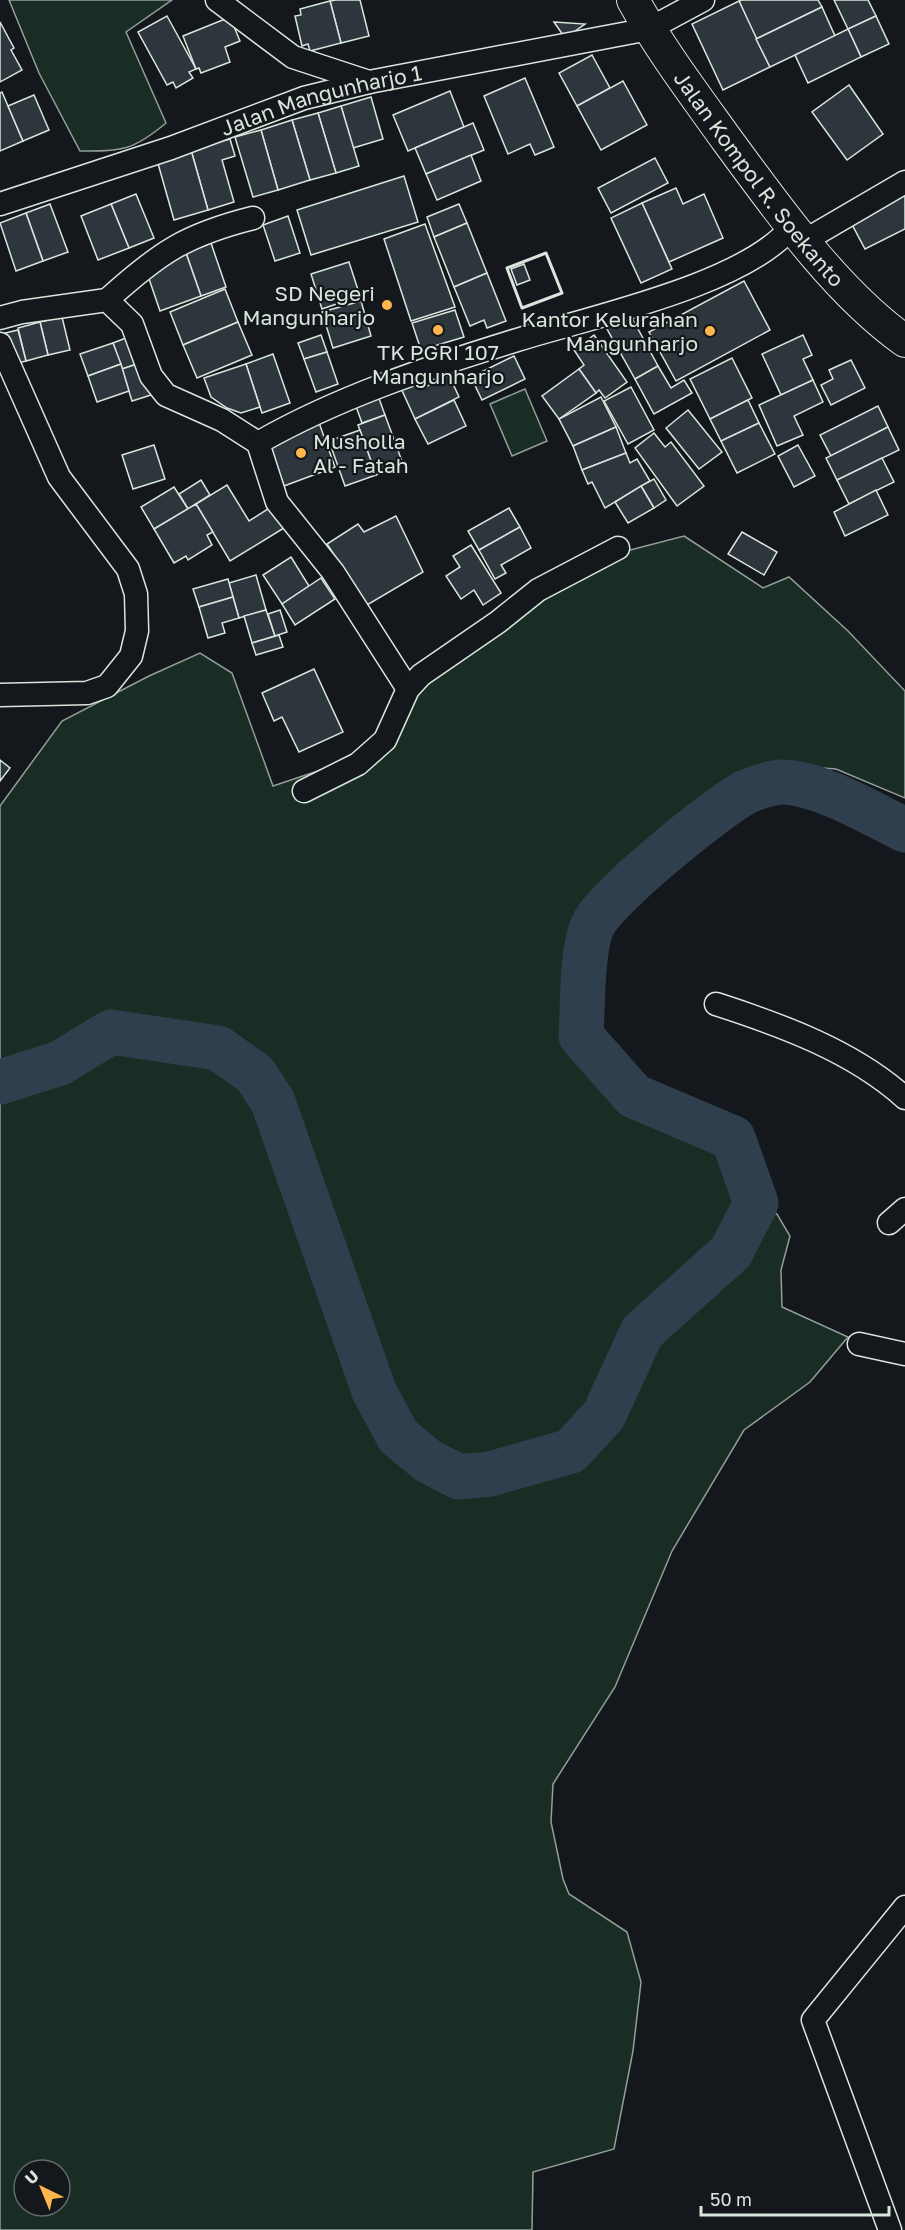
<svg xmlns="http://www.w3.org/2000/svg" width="905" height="2230" font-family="'Golos Text',sans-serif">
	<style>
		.green { fill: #1a2d24; stroke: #939e99; stroke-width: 1.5; fill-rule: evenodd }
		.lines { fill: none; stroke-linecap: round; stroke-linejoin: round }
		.river { stroke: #2f3f4d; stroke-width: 45 }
		.building { fill: #2c363c; stroke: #d8e6dc; stroke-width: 1.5 }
		.minor-casing { stroke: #d8e6dc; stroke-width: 25 }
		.secondary-casing { stroke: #d8e6dc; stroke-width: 34 }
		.minor { stroke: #14181c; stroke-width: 22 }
		.secondary { stroke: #14181c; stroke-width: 32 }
		.wall { stroke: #d8e6dc; stroke-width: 3 }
		.poi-dot { fill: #ffb74d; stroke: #14181c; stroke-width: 2 }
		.labels { text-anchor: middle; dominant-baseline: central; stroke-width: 4.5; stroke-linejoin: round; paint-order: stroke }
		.street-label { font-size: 21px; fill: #d8e6dc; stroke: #14181c }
		.poi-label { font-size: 21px; fill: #d8e6dc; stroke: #14181c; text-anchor: end }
	</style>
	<rect width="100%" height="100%" fill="#14181c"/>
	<g class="green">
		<path d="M9 0H172L126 32 166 123C134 150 121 152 80 151L39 73Z"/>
		<path d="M525 389 547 441 512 456 490 404Z"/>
		<path d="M684 536 763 588 789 577 848 631 905 691V798L836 769 768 764 665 826 595 898 570 958 564 1028 593 1078 636 1111 682 1128 726 1153 740 1195 777 1214 790 1236 781 1270 782 1307 848 1337 810 1382 744 1430 672 1551 615 1687 553 1784 551 1822 563 1879 569 1894 627 1932 641 1982 633 2051 614 2149 533 2172 532 2230H0V806L62 721 149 676 200 653 232 673 273 786 389 747 433 665 615 554ZM24 2170H60V2206H24Z"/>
	</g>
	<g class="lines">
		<path class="river" d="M0 1082 60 1063 111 1032 218 1048 255 1074 273 1102 374 1391 398 1436 428 1461 459 1477 490 1474 571 1451 604 1415 642 1332 731 1252 756 1203 733 1138 634 1096 581 1036C583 1008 581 946 594 923 609 895 717 807 746 792 755 788 773 782 782 782 821 783 870 813 905 830"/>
	</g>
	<g class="building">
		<path d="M336 0H360L369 36 341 43 330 1Z"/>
		<path d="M742 0H818L822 7 756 39 739 1Z"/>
		<path d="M834 0H868L876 16 848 29Z"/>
		<path d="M330 1 341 43 310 51 308 44 302 46 295 16 301 15 300 9Z"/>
		<path d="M739 1 770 67 723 90 692 24Z"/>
		<path d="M822 7 835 36 770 67 756 39Z"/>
		<path d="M167 16 196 69 189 72 193 78 176 88 173 82 167 85 138 32Z"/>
		<path d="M876 16 889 44 861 57 848 29Z"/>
		<path d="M230 17 240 41 225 47 230 62 201 73 199 68 196 69 183 36Z"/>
		<path d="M0 22 14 48 11 50 22 70 0 82Z"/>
		<path d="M554 22 585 24 565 38Z"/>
		<path d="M848 29 861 57 808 83 795 55Z"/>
		<path d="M592 55 610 88 577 106 559 73Z"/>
		<path d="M525 78 554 147 535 155 530 144 508 154 484 96Z"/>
		<path d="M623 81 647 125 601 150 577 106Z"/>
		<path d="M849 85 883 134 847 160 812 112Z"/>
		<path d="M450 91 464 127 408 151 393 115Z"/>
		<path d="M2 92 23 141 0 151V93Z"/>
		<path d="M34 95 49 130 23 141 8 106Z"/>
		<path d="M371 97 383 139 353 148 341 106Z"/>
		<path d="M341 106 359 166 336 173 318 113Z"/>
		<path d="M318 113 336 173 310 180 292 120Z"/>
		<path d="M292 120 310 180 278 190 261 130Z"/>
		<path d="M473 123 484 150 426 174 415 148Z"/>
		<path d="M261 130 278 190 253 197 235 137Z"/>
		<path d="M230 139 235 156 222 160 234 202 208 210 191 150Z"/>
		<path d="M191 150 208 210 174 220 157 160Z"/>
		<path d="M471 155 481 181 437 200 426 174Z"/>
		<path d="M655 158 668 183 611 213 598 188Z"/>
		<path d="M404 176 418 222 311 255 297 210Z"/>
		<path d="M676 188 683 204 704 194 723 238 669 262 642 203Z"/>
		<path d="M905 188V229L865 249 848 217Z"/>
		<path d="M136 194 154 238 129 248 111 204Z"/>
		<path d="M642 203 672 269 641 283 611 218Z"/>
		<path d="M50 204 68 252 43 261 26 213Z"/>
		<path d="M111 204 129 248 98 260 81 216Z"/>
		<path d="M459 204 467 223 434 237 427 217Z"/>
		<path d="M26 213 43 261 16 271 0 223Z"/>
		<path d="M288 216 300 253 275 261 263 225Z"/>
		<path d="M467 223 487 273 454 287 434 237Z"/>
		<path d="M425 224 455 307 411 321 384 239Z"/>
		<path d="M211 243 226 287 201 296 186 253Z"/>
		<path d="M186 253 201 296 160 311 145 267Z"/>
		<path d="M349 262 360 296 322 309 311 274Z"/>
		<path d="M524 264 530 280 517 285 511 269Z"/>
		<path d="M487 273 506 321 487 328 484 320 470 326 454 287Z"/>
		<path d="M744 281 770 330 676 381 649 332Z"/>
		<path d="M225 289 238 322 183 345 170 312Z"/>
		<path d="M361 301 371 336 333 348 322 312Z"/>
		<path d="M455 310 464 337 421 350 412 323Z"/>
		<path d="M631 316 658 366 635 379 607 329Z"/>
		<path d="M62 317 70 350 48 355 40 322Z"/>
		<path d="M40 322 48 355 26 361 18 328Z"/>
		<path d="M238 322 252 355 197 378 183 345Z"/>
		<path d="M18 330 26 361 14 364 1 334Z"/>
		<path d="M321 335 327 352 304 359 298 343Z"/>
		<path d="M594 335 627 382 605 398 599 390 596 393 579 369 584 365 574 350Z"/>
		<path d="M803 335 812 355 803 359 813 380 781 395 762 354Z"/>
		<path d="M131 336 140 363 122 369 113 343Z"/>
		<path d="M113 343 121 364 88 376 80 354Z"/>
		<path d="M327 352 338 384 316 392 304 359Z"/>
		<path d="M273 354 290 403 262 413 246 364Z"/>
		<path d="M514 356 525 379 482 400 471 377Z"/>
		<path d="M732 358 752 398 710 419 690 379Z"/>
		<path d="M851 360 865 388 831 405 821 385 833 379 829 370Z"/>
		<path d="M140 363 151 395 132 401 122 369Z"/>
		<path d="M121 364 129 391 97 402 88 376Z"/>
		<path d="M246 364 260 407 241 413 227 408 211 397 204 378Z"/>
		<path d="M658 366 671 388 684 380 692 393 654 414 635 379Z"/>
		<path d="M579 369 596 393 559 419 542 396Z"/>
		<path d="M449 375 459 397 415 419 400 386 416 378 421 389Z"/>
		<path d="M813 380 823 402 794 416 803 435 777 446 759 405Z"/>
		<path d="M631 387 654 430 628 444 604 401Z"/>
		<path d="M377 393 385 415 362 423 354 401Z"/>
		<path d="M601 397 616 427 573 446 559 419Z"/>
		<path d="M454 400 466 426 428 444 415 419Z"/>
		<path d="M748 400 759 423 721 441 710 419Z"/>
		<path d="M878 406 888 427 831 456 820 435Z"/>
		<path d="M688 410 722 452 699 469 666 428Z"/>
		<path d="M385 415 403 464 376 475 358 425Z"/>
		<path d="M318 420 335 467 284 486 267 439Z"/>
		<path d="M759 423 775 454 737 473 721 441Z"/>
		<path d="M616 427 626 453 582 470 573 446Z"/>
		<path d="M888 427 899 450 837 480 826 458Z"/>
		<path d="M360 430 376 475 345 486 329 441Z"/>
		<path d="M654 433 665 447 671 442 704 486 677 506 635 448Z"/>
		<path d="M154 445 165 479 133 489 122 455Z"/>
		<path d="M798 445 815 476 794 487 778 456Z"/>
		<path d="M626 453 630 463 637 459 650 481 605 508 592 482 588 484 582 470Z"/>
		<path d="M882 458 894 482 849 504 837 480Z"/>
		<path d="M654 479 666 500 654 508 641 486Z"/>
		<path d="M201 480 210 495 188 509 179 494Z"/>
		<path d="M227 485 249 521 271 507 284 528 230 561 196 504Z"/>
		<path d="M641 486 654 508 628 523 615 502Z"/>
		<path d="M174 487 188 509 154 529 141 507Z"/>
		<path d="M876 490 888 515 845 536 834 512Z"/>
		<path d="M196 504 213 532 207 535 212 545 188 560 186 556 174 563 154 529Z"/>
		<path d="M509 508 520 527 479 550 468 531Z"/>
		<path d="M396 516 423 572 367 605 327 544 358 524 364 532Z"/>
		<path d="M520 527 531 548 501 565 506 573 495 579 479 550Z"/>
		<path d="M742 532 777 552 764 575 728 554Z"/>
		<path d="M471 545 501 593 483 605 474 590 461 599 446 576 460 567 453 556Z"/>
		<path d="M291 557 309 586 282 604 263 575Z"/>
		<path d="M256 575 266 610 239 618 229 583Z"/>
		<path d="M321 578 335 599 295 625 282 604Z"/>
		<path d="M228 579 233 597 199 607 193 589Z"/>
		<path d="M233 597 239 618 222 623 225 633 208 638 199 607Z"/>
		<path d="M266 610 275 636 252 643 244 616Z"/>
		<path d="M280 610 287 632 275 636 268 614Z"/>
		<path d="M279 635 283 647 256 655 252 643Z"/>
		<path d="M314 669 343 732 299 752 282 717 274 721 262 693Z"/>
		<path d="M0 760 10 768 0 781Z"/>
	</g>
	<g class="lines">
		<defs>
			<g id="minor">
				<path d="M217 0 293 57 369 82"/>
				<path id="s1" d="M0 204 171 148 304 98 369 82 649 29 703 0"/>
				<path d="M804 241 905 182"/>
				<path d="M107 300C159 253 185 235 253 218"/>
				<path d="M0 318 22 312 107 300 132 324 151 376 166 395 222 420 258 443C338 397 429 367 517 340 587 318 748 284 792 226"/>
				<path d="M0 344 59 477 128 569 136 594 137 631 131 656 107 686 87 693 0 695"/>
				<path d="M258 443 277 502 333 572 408 689"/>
				<path d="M304 791 358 764 385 740 408 689 421 675 498 622 538 590 618 548"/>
				<path d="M716 1004C781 1025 853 1051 905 1098"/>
				<path d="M889 1223 905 1209"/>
				<path d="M859 1344 905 1354"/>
				<path d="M890 2230 813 2020 905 1907"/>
			</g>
			<g id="secondary">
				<path id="s2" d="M633 0C660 49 694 94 727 140 778 209 835 291 905 341"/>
			</g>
		</defs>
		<use href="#minor" class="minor-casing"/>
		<use href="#secondary" class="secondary-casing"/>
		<use href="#minor" class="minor"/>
		<use href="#secondary" class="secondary"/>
		<path class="wall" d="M546 253 562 293 522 308 507 268Z"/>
	</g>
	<g class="poi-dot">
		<circle cx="387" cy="305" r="6"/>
		<circle cx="438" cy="330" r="6"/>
		<circle cx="710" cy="331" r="6"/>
		<circle cx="301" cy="453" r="6"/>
	</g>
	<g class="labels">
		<g class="street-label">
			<text stroke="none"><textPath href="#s1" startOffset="338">Jalan Mangunharjo 1</textPath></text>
			<text stroke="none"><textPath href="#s2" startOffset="219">Jalan Kompol R. Soekanto</textPath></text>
		</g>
		<g class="poi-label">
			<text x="375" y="293">SD Negeri<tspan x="375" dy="24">Mangunharjo</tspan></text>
			<text x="698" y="319">Kantor Kelurahan<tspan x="698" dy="24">Mangunharjo</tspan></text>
			<text x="438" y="352" text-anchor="middle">TK PGRI 107<tspan x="438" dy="24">Mangunharjo</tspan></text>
			<text x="313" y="441" text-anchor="start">Musholla<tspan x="313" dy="24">Al - Fatah</tspan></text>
		</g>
	</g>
	<g transform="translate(42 2188) rotate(317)"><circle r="28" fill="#14181c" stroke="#626a69" stroke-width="1.5"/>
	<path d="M0-4.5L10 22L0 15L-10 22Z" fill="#ffb74d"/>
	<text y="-9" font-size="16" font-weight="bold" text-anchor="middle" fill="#d8e6dc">U</text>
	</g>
	<path d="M701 2206v9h188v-9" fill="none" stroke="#d8e6dc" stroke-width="3"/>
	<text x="710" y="2206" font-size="18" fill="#d8e6dc" stroke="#14181c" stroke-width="4.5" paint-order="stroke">50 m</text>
</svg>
